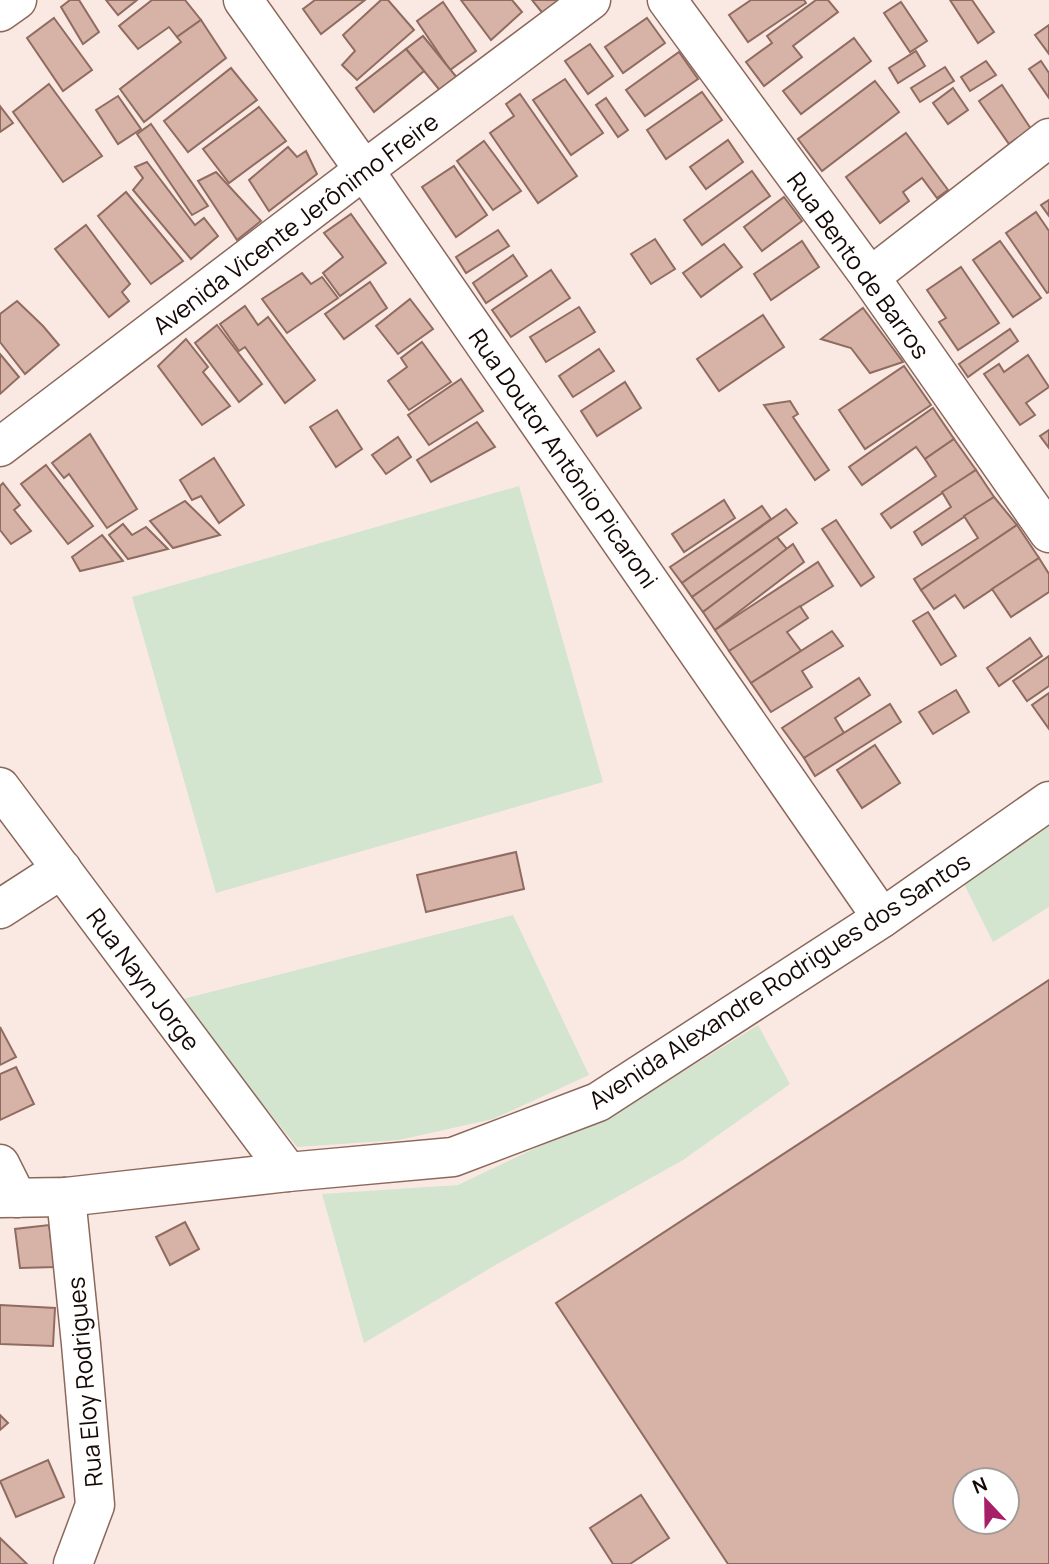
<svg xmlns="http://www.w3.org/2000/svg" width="1049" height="1564" font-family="Manrope,sans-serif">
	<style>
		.green { fill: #d3e4cf }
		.building { fill: #d6b3a6; stroke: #906c60; stroke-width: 2; fill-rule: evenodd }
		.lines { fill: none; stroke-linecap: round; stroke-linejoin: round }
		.minor-casing { stroke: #8b685b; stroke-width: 41 }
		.minor { stroke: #fff; stroke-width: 38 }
		.labels { text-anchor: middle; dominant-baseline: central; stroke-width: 7; stroke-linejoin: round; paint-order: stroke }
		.street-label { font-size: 24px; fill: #150905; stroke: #fff }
	</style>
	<rect width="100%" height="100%" fill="#fae9e3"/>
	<g class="green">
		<path d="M519 486 603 782 216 893 132 597Z"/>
		<path d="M1049 822V907L993 942 962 880Z"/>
		<path d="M513 915 589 1075 493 1119 399 1140 297 1147 179 1000Z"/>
		<path d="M758 1025 790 1084 683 1160 499 1263 364 1343 322 1194 458 1185 641 1098Z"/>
	</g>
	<g class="building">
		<path d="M70 0H79L99 32 83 44 61 7Z"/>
		<path d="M106 0H137L118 15Z"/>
		<path d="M152 0H185L201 20 177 37 169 27 138 49 119 26Z"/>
		<path d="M315 0H365L321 34 303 9Z"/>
		<path d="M381 0H388L414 30 357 80 342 65 355 51 343 35Z"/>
		<path d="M461 0H512L522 12 491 40Z"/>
		<path d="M532 0H566L545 16Z"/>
		<path d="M751 0H804L806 3 748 42 729 15Z"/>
		<path d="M816 0H828L838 12 793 46 802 57 764 86 746 62 772 43 767 36Z"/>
		<path d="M950 0H972L994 32 978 43Z"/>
		<path d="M443 2 476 51 450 70 417 21Z"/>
		<path d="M901 2 927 41 910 52 884 13Z"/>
		<path d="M54 18 92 70 63 91 27 38Z"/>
		<path d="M647 18 665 43 623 73 605 47Z"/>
		<path d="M201 20 226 58 144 122 120 89 181 42 177 37Z"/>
		<path d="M1049 25V54L1035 35Z"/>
		<path d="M423 36 458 79 442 93 406 49Z"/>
		<path d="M854 38 871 61 801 114 783 91Z"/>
		<path d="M590 44 613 76 588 94 565 61Z"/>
		<path d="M406 49 424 71 374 112 356 88Z"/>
		<path d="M916 51 925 66 898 83 889 68Z"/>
		<path d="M679 52 698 79 645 116 626 90Z"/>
		<path d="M986 61 996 75 970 91 961 77Z"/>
		<path d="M1041 61 1049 73V98L1029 69Z"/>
		<path d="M945 67 954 81 920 102 911 88Z"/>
		<path d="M231 68 257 100 188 152 164 121Z"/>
		<path d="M565 79 603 133 571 155 533 100Z"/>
		<path d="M875 81 899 112 822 171 798 139Z"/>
		<path d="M49 84 102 156 63 182 13 112Z"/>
		<path d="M1002 85 1031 129 1009 144 979 101Z"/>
		<path d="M953 88 968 110 948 124 933 103Z"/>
		<path d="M702 92 722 120 666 159 647 130Z"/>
		<path d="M520 94 577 176 538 203 490 133 514 116 506 104Z"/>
		<path d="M118 96 141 129 118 144 96 110Z"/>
		<path d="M606 98 628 130 618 137 596 105Z"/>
		<path d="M0 106 13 123 0 132Z"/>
		<path d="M259 107 286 141 229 183 203 149Z"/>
		<path d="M151 124 208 206 192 215 137 134Z"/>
		<path d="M906 133 948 190 937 198 922 178 903 192 909 201 880 223 846 177Z"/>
		<path d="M728 140 743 162 706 189 690 167Z"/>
		<path d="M484 141 521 191 493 210 457 161Z"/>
		<path d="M288 147 297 157 306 151 317 174 269 211 249 180Z"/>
		<path d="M147 162 195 225 204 218 218 236 191 259 133 190 143 178 135 167Z"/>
		<path d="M454 166 487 215 456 237 422 187Z"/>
		<path d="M752 171 770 196 702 245 684 220Z"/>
		<path d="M216 172 261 221 237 240 198 181Z"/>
		<path d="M126 192 183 261 151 284 98 216Z"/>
		<path d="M784 197 802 221 762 251 744 227Z"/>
		<path d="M1049 200V216L1041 205Z"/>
		<path d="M1036 212 1049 231V292L1047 293 1006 233Z"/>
		<path d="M351 214 386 263 340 296 323 273 343 257 324 233Z"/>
		<path d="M86 225 130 284 122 292 129 301 109 317 55 249Z"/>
		<path d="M498 230 509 246 466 273 456 257Z"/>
		<path d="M655 239 675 269 651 284 631 254Z"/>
		<path d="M802 241 819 267 771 300 754 274Z"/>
		<path d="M1000 241 1041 298 1013 317 973 260Z"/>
		<path d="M724 244 742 267 701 297 683 273Z"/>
		<path d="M513 255 527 276 486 303 473 283Z"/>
		<path d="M961 267 999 323 958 350 939 322 946 318 927 290Z"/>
		<path d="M551 270 570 298 511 337 492 310Z"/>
		<path d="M302 273 311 284 322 277 338 298 287 333 262 299Z"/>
		<path d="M370 282 387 308 344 339 325 314Z"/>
		<path d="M410 299 433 329 398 354 376 326Z"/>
		<path d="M17 301 43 326 59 345 25 374 0 342V314Z"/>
		<path d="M245 306 258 325 268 317 315 380 285 403 245 347 239 351 220 324Z"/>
		<path d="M579 307 595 332 546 362 530 337Z"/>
		<path d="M863 308 903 362 870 373 851 348 821 339Z"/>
		<path d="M763 315 784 347 719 391 697 359Z"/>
		<path d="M217 325 262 384 239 402 195 343Z"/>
		<path d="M1010 329 1018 341 968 377 959 364Z"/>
		<path d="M186 339 208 367 203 372 230 406 202 425 158 366Z"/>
		<path d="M422 342 451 382 409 410 388 381 407 367 401 358Z"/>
		<path d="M599 349 614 371 573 397 559 376Z"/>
		<path d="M0 354 19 377 0 394Z"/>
		<path d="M1028 355 1049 387 1026 403 1035 415 1020 425 984 374 999 364 1004 372Z"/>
		<path d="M904 366 931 405 865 449 839 410Z"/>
		<path d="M461 379 483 411 429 445 408 415Z"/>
		<path d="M625 382 641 408 597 436 581 411Z"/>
		<path d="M790 401 798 414 793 417 829 470 815 480 764 405Z"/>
		<path d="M933 408 954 439 925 459 916 447 862 485 849 467Z"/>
		<path d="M337 410 362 449 336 467 310 427Z"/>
		<path d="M477 422 495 447 431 482 417 460Z"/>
		<path d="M1049 430V448L1040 436Z"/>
		<path d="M90 434 137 509 107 528 69 474 64 478 52 463Z"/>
		<path d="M398 437 411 457 386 474 372 455Z"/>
		<path d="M954 439 976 470 891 528 881 514 936 476 925 459Z"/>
		<path d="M214 458 244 505 219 523 201 496 192 500 180 480Z"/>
		<path d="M46 465 93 526 68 544 21 484Z"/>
		<path d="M976 470 994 497 922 545 914 532 951 507 942 492Z"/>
		<path d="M3 483 20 505 14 510 31 531 11 544 0 530V486Z"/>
		<path d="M994 497 1017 525 921 590 914 579 978 538 964 516Z"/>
		<path d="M724 500 735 518 684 552 672 534Z"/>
		<path d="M185 501 220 535 173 548 150 521Z"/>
		<path d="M762 506 771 519 682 583 670 567Z"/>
		<path d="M786 509 797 523 692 597 682 583Z"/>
		<path d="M836 520 874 577 861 586 822 529Z"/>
		<path d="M123 524 132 535 146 527 168 549 128 559 109 535Z"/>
		<path d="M1017 525 1039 558 964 608 955 595 934 609 921 590Z"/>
		<path d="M102 535 123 561 80 571 72 557Z"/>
		<path d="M777 537 787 549 703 612 692 597Z"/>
		<path d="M793 544 804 562 715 630 703 612Z"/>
		<path d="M1039 558 1049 574V592L1011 617 992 589Z"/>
		<path d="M818 562 833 586 729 651 715 630Z"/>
		<path d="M800 606 808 618 787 632 801 651 751 683 729 651Z"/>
		<path d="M928 612 956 656 941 665 913 621Z"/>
		<path d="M832 631 843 646 802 671 812 687 771 712 751 683Z"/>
		<path d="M1030 638 1042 656 999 686 987 668Z"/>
		<path d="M1049 656V686L1027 701 1013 681Z"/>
		<path d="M859 678 870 695 835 718 844 733 804 758 782 728Z"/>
		<path d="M956 690 969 712 933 734 919 712Z"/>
		<path d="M1049 693V729L1032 705Z"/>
		<path d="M890 704 901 722 815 776 804 758Z"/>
		<path d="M875 745 900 783 862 808 837 770Z"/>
		<path d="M516 852 524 889 426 912 417 875Z"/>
		<path d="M1049 980V1564H728L556 1303ZM965 1480H1007V1522H965Z"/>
		<path d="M0 1027 16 1057 0 1065Z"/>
		<path d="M16 1067 34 1104 0 1120V1074Z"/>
		<path d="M185 1222 199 1249 170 1265 156 1237Z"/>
		<path d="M49 1225 55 1267 20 1268 15 1229Z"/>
		<path d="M0 1305 55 1308 53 1346 0 1344Z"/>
		<path d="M0 1415 8 1423 0 1430Z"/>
		<path d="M48 1460 64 1497 16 1517 0 1481Z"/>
		<path d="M641 1495 669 1538 630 1564H613L590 1528Z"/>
		<path d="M0 1538 27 1564H0Z"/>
	</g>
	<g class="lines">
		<defs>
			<g id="minor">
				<path d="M243 0 364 170 882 918"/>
				<path d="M667 0 870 277 1049 533"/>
				<path d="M0 12 17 0"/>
				<path d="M870 277 1049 138"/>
				<path d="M0 447 364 170 591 0"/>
				<path d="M0 787 288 1172"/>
				<path d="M0 909 62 869"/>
				<path d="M0 1164 17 1198"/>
				<path d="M66 1197 81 1344 95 1505 73 1564"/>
				<path d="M0 1198 66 1197 288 1172 453 1157 598 1102 882 918 1049 801"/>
			</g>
		</defs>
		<use href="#minor" class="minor-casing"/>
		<use href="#minor" class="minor"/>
	</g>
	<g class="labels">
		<g class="street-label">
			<text transform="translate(295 223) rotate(-37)">Avenida Vicente Jerônimo Freire</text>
			<text transform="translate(859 265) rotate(54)">Rua Bento de Barros</text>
			<text transform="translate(564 458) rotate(55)">Rua Doutor Antônio Picaroni</text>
			<text transform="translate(144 979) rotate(53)">Rua Nayn Jorge</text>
			<text transform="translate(779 980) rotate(-33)">Avenida Alexandre Rodrigues dos Santos</text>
			<text transform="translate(84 1382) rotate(-95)">Rua Eloy Rodrigues</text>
		</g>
	</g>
	<g transform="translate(986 1501) rotate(338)"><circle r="33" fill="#ffffff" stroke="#a19d9b" stroke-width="2"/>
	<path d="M0-5L12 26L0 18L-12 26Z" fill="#a72067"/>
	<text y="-10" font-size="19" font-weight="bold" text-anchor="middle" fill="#150905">N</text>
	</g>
</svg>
